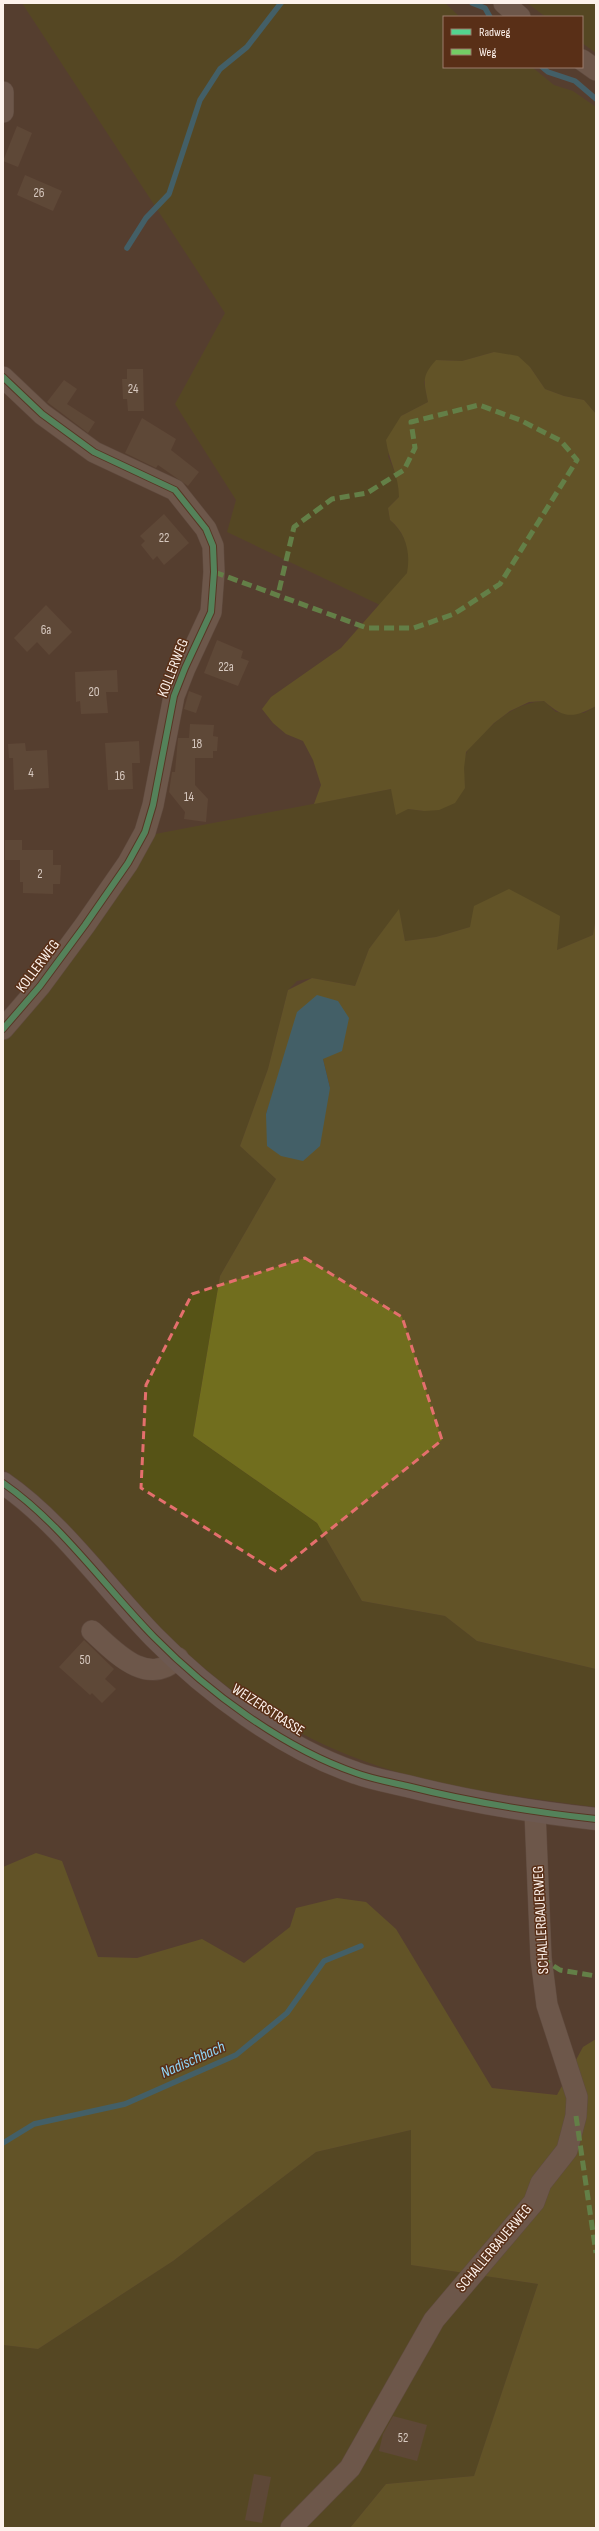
<svg xmlns="http://www.w3.org/2000/svg" width="599" height="2531" font-family="'Sofia Sans Condensed',sans-serif">
	<style>
		.green { fill: #565316 }
		.forest { fill: #716e1e; fill-rule: evenodd }
		.water { fill: #2d88ab }
		.lines { fill: none; stroke-linecap: round; stroke-linejoin: round }
		.stream { stroke: #2d88ab; stroke-width: 5.5 }
		.building { fill: #695440 }
		.minor-casing { stroke: #6c5b50; stroke-width: 22 }
		.major-casing { stroke: #6c5b50; stroke-width: 23 }
		.minor { stroke: #89766c; stroke-width: 21 }
		.major { stroke: #8b7b7b; stroke-width: 22 }
		.quiet { stroke: #74ce65; stroke-width: 5; stroke-dasharray: 10 5; stroke-linecap: butt }
		.cycleway-casing { stroke: #592f17; stroke-width: 8 }
		.cycleway { stroke: #53d58f; stroke-width: 6 }
		.marked { fill: none; stroke: #e46f6d; stroke-width: 3; stroke-dasharray: 8 5; stroke-linejoin: round }
		.labels { text-anchor: middle; dominant-baseline: central; stroke-width: 3; stroke-linejoin: round; paint-order: stroke }
		.number-label { font-size: 13px; fill: #d8cac1 }
		.street-label { font-size: 15px; fill: #fdf2ec; stroke: #592f17 }
		.water-label { font-size: 16px; font-style: italic; fill: #90d5f5; stroke: #592f17 }
	</style>
	<rect width="100%" height="100%" fill="#563e30"/>
	<g class="green">
		<path d="M22 3H445L460 17H444V67H532L554 85 573 91 596 107V414L584 400 564 396 545 389 530 367 494 352 462 361 436 360 424 382 428 402 401 416 388 456 399 482V497L388 508 390 520C403 531 416 556 407 573 401 585 389 595 380 605L227 532 236 500 175 404 225 313Z"/>
		<path d="M527 3H596V53L582 43V17H546Z"/>
		<path d="M544 701 556 712 584 713 596 706V917L593 935 557 950 470 927 436 937 405 941 399 910 369 949 355 986 312 978 297 981 288 990 268 1069 240 1146 276 1179 220 1276 193 1436 317 1523 362 1601 445 1616 477 1641 596 1669V1807C557 1802 518 1797 480 1791 354 1770 253 1721 163 1630 111 1576 66 1511 3 1469V1037L150 835 391 789 408 809 424 811 465 788C464 777 462 764 466 754 468 748 475 743 478 739 497 719 516 703 544 701Z"/>
		<path d="M411 2130V2265L538 2284 474 2476 386 2484 350 2528H3V2345L38 2349 173 2261 316 2152Z"/>
	</g>
	<g class="forest">
		<path d="M494 352 518 356 530 367 545 389 564 396 584 400 596 414V706C573 719 563 718 544 701L529 702 510 711 494 723 466 752 464 768 465 788 455 803 439 810 424 811 408 809 396 815 391 789 314 804 321 785 313 760 303 741 286 734 273 723 262 709 271 697 341 648 407 573C411 553 406 533 390 520L388 508 399 497C399 475 389 462 386 440L401 416 428 402C424 381 421 377 436 360L462 361Z"/>
		<path d="M509 889 560 916 557 950 593 935 596 917V1669L477 1641 445 1616 362 1601 317 1523 193 1436 220 1276 276 1179 240 1146 268 1069 288 990 312 978 355 986 369 949 399 909 405 941 436 937 470 927 474 906ZM323 1059 330 1088 266 1114 279 1076Z"/>
		<path d="M36 1853 62 1861 98 1957 137 1958 202 1939 244 1963 290 1927 296 1908 337 1898 366 1902 396 1929 492 2088 557 2095 583 2047 596 2039V2528H350L386 2484 474 2476 538 2284 411 2265V2130L316 2152 173 2261 38 2349 3 2345V1867Z"/>
	</g>
	<path class="water" d="M317 995 338 1001 349 1018 342 1051 323 1059 330 1088 320 1146 303 1161 281 1156 267 1146 266 1114 297 1012Z"/>
	<g class="lines">
		<g class="stream">
			<path d="M472 3 485 8 490 17"/>
			<path d="M542 67 548 72 575 81 596 99"/>
			<path d="M127 248 146 218 169 194 200 100 220 69 247 47 281 3"/>
			<path d="M3 2143 34 2124 125 2104 236 2055 287 2013 324 1961 361 1946"/>
		</g>
	</g>
	<g class="building">
		<path d="M17 126 32 133 18 167 3 161Z"/>
		<path d="M25 175 62 191 53 211 17 195Z"/>
		<path d="M127 369H143L144 411H128L127 399H123L122 379H127Z"/>
		<path d="M64 380 77 389 67 404 95 422 88 433 47 402Z"/>
		<path d="M142 418 176 439 171 450 199 472 188 486 158 465 156 468 125 453Z"/>
		<path d="M164 514 189 543 164 565 157 556 153 560 141 545 145 541 140 536Z"/>
		<path d="M46 605 72 632 49 655 37 642 27 652 14 638Z"/>
		<path d="M217 640 243 651 241 658 249 661 238 686 204 673Z"/>
		<path d="M117 670 118 692H106L108 713 81 714 80 701 76 702 75 672Z"/>
		<path d="M189 691 202 696 196 713 184 709Z"/>
		<path d="M190 724 214 725 213 736 218 737 217 751H213V758H195V785L208 799 206 822 184 819 185 812 169 792 172 772H175L178 738H189Z"/>
		<path d="M139 741 140 763H132L133 789 108 790 105 743Z"/>
		<path d="M25 743 26 751 47 750 49 788 14 790 13 758H9L8 744Z"/>
		<path d="M5 840H22V850H53V865H61L60 884H53V894L23 893V882H20V860H5Z"/>
		<path d="M84 1640 114 1669 105 1679 116 1689 102 1703 92 1693 90 1695 59 1667Z"/>
		<path d="M393 2416 427 2425 417 2461 379 2451 383 2434Z"/>
		<path d="M254 2474 271 2477 262 2523 245 2520Z"/>
	</g>
	<g class="lines">
		<defs>
			<g id="minor">
				<path d="M504 3 520 17"/>
				<path d="M582 60 596 70"/>
				<path d="M3 92V112"/>
				<path d="M3 377 42 414 94 452 175 490 206 529 213 546 214 572 211 612 185 668 174 696 153 805 145 832 128 863 85 925 40 986 3 1029"/>
				<path d="M92 1631C115 1652 147 1688 178 1658"/>
				<path d="M291 2528 350 2468 434 2320 534 2202 541 2183 567 2150 576 2116 577 2097 547 2005 541 1958 535 1812"/>
			</g>
			<path id="major" d="M3 1483C61 1523 105 1587 154 1637 208 1692 283 1748 356 1773 372 1779 390 1782 407 1786 470 1802 532 1812 596 1819"/>
		</defs>
		<use href="#minor" class="minor-casing"/>
		<use href="#major" class="major-casing"/>
		<use href="#minor" class="minor"/>
		<use href="#major" class="major"/>
		<g class="quiet">
			<path d="M214 572 367 628H414L454 614 500 584 577 460 561 441 520 420 479 405 411 422 415 448 404 470 367 493 332 499 294 527 278 595"/>
			<path d="M541 1958 560 1970 596 1976"/>
			<path d="M576 2116 596 2253"/>
		</g>
		<defs>
			<g id="cycleway">
				<path d="M3 377 42 414 94 452 175 490 206 529 213 546 214 572 211 612 185 668 174 696 153 805 145 832 128 863 85 925 40 986 3 1029"/>
				<path d="M3 1483C61 1523 105 1587 154 1637 208 1692 283 1748 356 1773 372 1779 390 1782 407 1786 470 1802 532 1812 596 1819"/>
			</g>
		</defs>
		<use href="#cycleway" class="cycleway-casing"/>
		<use href="#cycleway" class="cycleway"/>
	</g>
	<path d="M0 0H599V2531H0ZM305 1258 402 1317 442 1440 277 1572 141 1488 146 1385 192 1294Z" fill="#563e30" fill-opacity=".55" fill-rule="evenodd"/>
	<path class="marked" d="M305 1258 402 1317 442 1440 277 1572 141 1488 146 1385 192 1294Z"/>
	<g class="labels">
		<g class="number-label">
			<text x="39" y="193">26</text>
			<text x="133" y="389">24</text>
			<text x="164" y="538">22</text>
			<text x="46" y="630">6a</text>
			<text x="226" y="667">22a</text>
			<text x="94" y="692">20</text>
			<text x="197" y="744">18</text>
			<text x="31" y="773">4</text>
			<text x="120" y="776">16</text>
			<text x="189" y="797">14</text>
			<text x="40" y="874">2</text>
			<text x="85" y="1660">50</text>
			<text x="403" y="2438">52</text>
		</g>
		<g class="street-label">
			<text transform="translate(173 668) rotate(-69)">KOLLERWEG</text>
			<text transform="translate(38 966) rotate(-53)">KOLLERWEG</text>
			<text transform="translate(268 1710) rotate(33)">WEIZERSTRASSE</text>
			<text transform="translate(541 1920) rotate(-93)">SCHALLERBAUERWEG</text>
			<text transform="translate(494 2248) rotate(-50)">SCHALLERBAUERWEG</text>
		</g>
		<g class="water-label">
			<text transform="translate(193 2060) rotate(-24)">Nadischbach</text>
		</g>
	</g>
	<rect width="599" height="2531" fill="none" stroke="#fdf2ec" stroke-width="8"/>
	<rect x="443" y="16" width="140" height="52" fill="#592f17" stroke="#9b7d6c"/>
	<rect x="451" y="29" width="20" height="6" fill="#53d58f" stroke="#9b7d6c"/>
	<text x="479" y="36" font-size="12" fill="#fdf2ec">Radweg</text>
	<rect x="451" y="49" width="20" height="6" fill="#74ce65" stroke="#9b7d6c"/>
	<text x="479" y="56" font-size="12" fill="#fdf2ec">Weg</text>
</svg>
